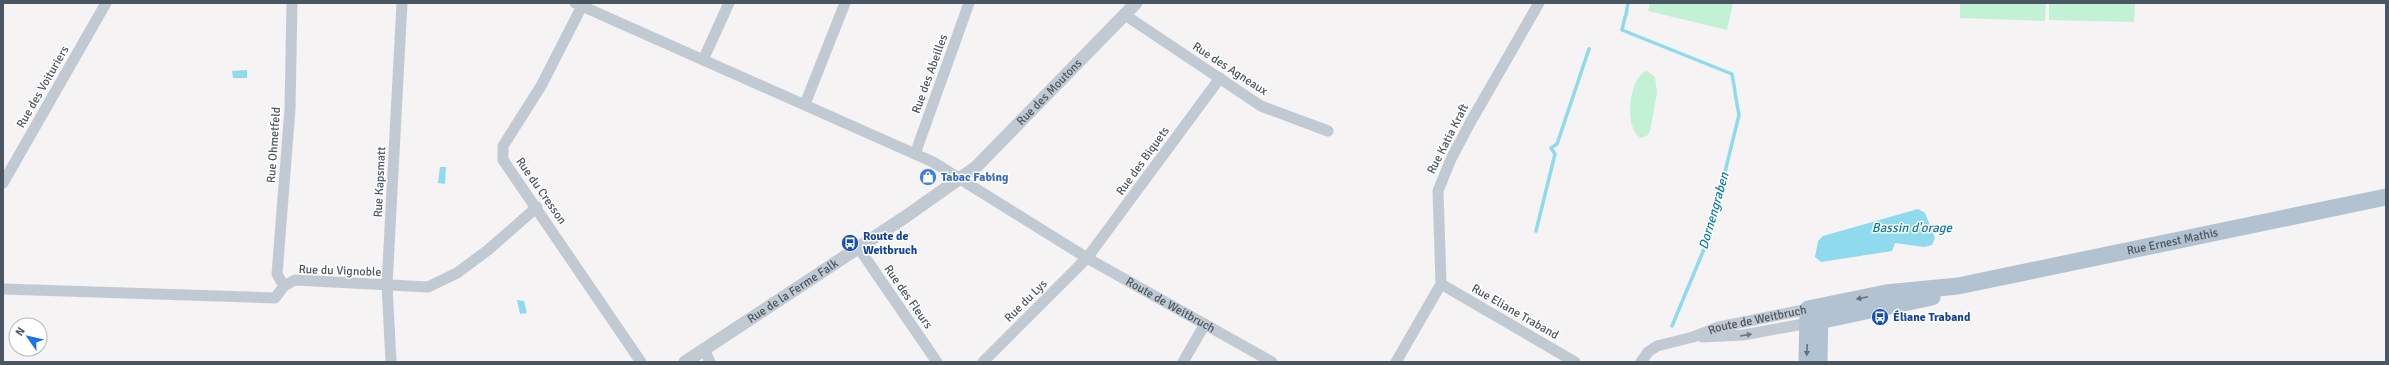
<svg xmlns="http://www.w3.org/2000/svg" width="2389" height="365" font-family="Signika,sans-serif">
	<style>
		.green { fill: #c3f1d5 }
		.water { fill: #90daee }
		.lines { fill: none; stroke-linecap: round; stroke-linejoin: round }
		.stream { stroke: #90daee; stroke-width: 3.5 }
		.minor { stroke: #c1cad2; stroke-width: 11 }
		.tertiary { stroke: #c1cad2; stroke-width: 13 }
		.primary { stroke: #b3c2d1; stroke-width: 17 }
		.oneway { fill: #64717d }
		.oneway2 { fill: #6e7983 }
		.labels { text-anchor: middle; dominant-baseline: central; stroke-width: 3; stroke-linejoin: round; paint-order: stroke }
		.street-label { font-size: 12px; fill: #4a5661; stroke: #fff }
		.shop-label { font-size: 12px; font-weight: bold; fill: #366cbe; stroke: #fff; text-anchor: start }
		.transit-label { font-size: 12px; font-weight: bold; fill: #164399; stroke: #fff; text-anchor: start }
		.water-label { font-size: 13px; font-style: italic; fill: #0c7c9b; stroke: #fff }
	</style>
	<rect width="100%" height="100%" fill="#f5f3f3"/>
	<g class="green">
		<path d="M1650 3H1733L1727 30 1648 11Z"/>
		<path d="M1960 3H2046L2045 21 1960 18Z"/>
		<path d="M2049 3H2135L2134 22 2049 20Z"/>
		<path d="M1647 71 1655 77 1657 93 1650 131 1648 135 1641 138C1623 129 1629 76 1647 71Z"/>
	</g>
	<g class="water">
		<path d="M247 70V78H233L232 71Z"/>
		<path d="M440 167H446L445 184 438 183Z"/>
		<path d="M1918 209 1925 213 1935 238 1932 245 1924 247 1895 243 1892 251 1821 262 1815 257 1818 241 1823 236Z"/>
		<path d="M517 300 524 301 527 313 520 314Z"/>
	</g>
	<g class="lines">
		<g class="stream">
			<path d="M1626 15 1628 3"/>
			<path d="M1625 17 1622 30 1732 74 1735 91"/>
			<path d="M1536 231 1555 154 1551 148 1557 144 1589 49"/>
			<path d="M1672 326 1709 237 1739 115 1735 93"/>
		</g>
		<g class="minor">
			<path id="s1" d="M575 3 933 162 1087 258 1272 362"/>
			<path d="M582 6 541 86 503 146V160L641 362"/>
			<path d="M1125 15 1261 106 1328 131"/>
			<path d="M703 60 729 3"/>
			<path d="M805 104 845 3"/>
			<path d="M915 154 969 3"/>
			<path d="M3 183 106 3"/>
			<path d="M858 247 937 362"/>
			<path d="M1441 284 1575 362"/>
			<path d="M284 286 277 274 290 109 292 3"/>
			<path d="M3 289 275 298 284 286 295 280 428 287 457 273 488 250 537 207"/>
			<path d="M1702 337 1743 335 1809 323"/>
			<path d="M704 349 710 362"/>
			<path d="M391 362 387 285 402 3"/>
			<path d="M983 362 1087 258 1220 78"/>
			<path d="M1183 362 1205 324"/>
			<path d="M1396 362 1441 284 1438 191 1451 159 1470 123 1539 3"/>
			<path id="s2" d="M1641 362 1648 352 1657 346 1693 337 1719 327 1808 309"/>
		</g>
		<path class="tertiary" id="s3" d="M685 362 905 217 976 167 1136 3"/>
		<g class="primary">
			<path d="M1809 323 1932 297"/>
			<path id="s4" d="M1807 362 1808 309 1886 293 1958 286 2386 197"/>
			<path d="M1819 362 1820 310"/>
		</g>
	</g>
	<defs><path id="oneway-solid" d="M-6-.8H1V-3.2L6.5 0L1 3.2V.8H-6Z"/></defs>
	<g class="oneway">
		<use href="#oneway-solid" transform="translate(1862 298) rotate(168)"/>
		<use href="#oneway-solid" transform="translate(1807 350) rotate(92)"/>
	</g>
	<use class="oneway2" href="#oneway-solid" transform="translate(1746 335) rotate(-9)"/>
	<defs>
		<symbol id="shop-disc" viewBox="-11 -11 22 22"><circle r="9.5" fill="#3f7fe0" stroke="#fff"/><path d="M-5-2.5h2.3a2.7 3.5 0 0 1 5.4 0H5L5.5 6h-11ZM-1.5-2.5h3a1.5 2.3 0 0 0-3 0Z" fill="#fff"/></symbol>
		<symbol id="bus-disc" viewBox="-11 -11 22 22"><circle r="9.5" fill="#1a4fb4" stroke="#fff"/><path d="M-5-6H5V4H4V6H2V4H-2V6H-4V4H-5ZM-3.5-4V0h7V-4ZM-3.5 1.2v1.5H-2V1.2ZM2 1.2v1.5H3.5V1.2Z" fill="#fff"/></symbol>
	</defs>
	<g fill-rule="evenodd">
		<use href="#shop-disc" x="918" y="167" width="20" height="20"/>
		<use href="#bus-disc" x="840" y="233" width="20" height="20"/>
		<use href="#bus-disc" x="1870" y="307" width="20" height="20"/>
	</g>
	<g class="labels">
		<g class="street-label">
			<text transform="translate(1230 69) rotate(33)">Rue des Agneaux</text>
			<text transform="translate(930 74) rotate(-70)">Rue des Abeilles</text>
			<text transform="translate(43 87) rotate(-60)">Rue des Voituriers</text>
			<text stroke="none"><textPath href="#s3" startOffset="455">Rue des Moutons</textPath></text>
			<text transform="translate(1448 139) rotate(-63)">Rue Katia Kraft</text>
			<text transform="translate(274 145) rotate(-86)">Rue Ohmetfeld</text>
			<text transform="translate(1143 161) rotate(-54)">Rue des Biquets</text>
			<text transform="translate(380 182) rotate(-87)">Rue Kapsmatt</text>
			<text transform="translate(541 191) rotate(55)">Rue du Cresson</text>
			<text stroke="none"><textPath href="#s4" startOffset="424">Rue Ernest Mathis</textPath></text>
			<text transform="translate(340 271) rotate(2)">Rue du Vignoble</text>
			<text stroke="none"><textPath href="#s3" startOffset="129">Rue de la Ferme Falk</textPath></text>
			<text transform="translate(908 297) rotate(55)">Rue des Fleurs</text>
			<text transform="translate(1026 301) rotate(-45)">Rue du Lys</text>
			<text stroke="none"><textPath href="#s1" startOffset="669">Route de Weitbruch</textPath></text>
			<text transform="translate(1515 312) rotate(30)">Rue Eliane Traband</text>
			<text stroke="none"><textPath href="#s2" startOffset="127">Route de Weitbruch</textPath></text>
		</g>
		<g class="shop-label">
			<text x="941" y="177">Tabac Fabing</text>
		</g>
		<g class="transit-label">
			<text x="863" y="236">Route de<tspan x="863" dy="14">Weitbruch</tspan></text>
			<text x="1893" y="317">Éliane Traband</text>
		</g>
		<g class="water-label">
			<text transform="translate(1714 211) rotate(-74)">Dornengraben</text>
			<text x="1912" y="228">Bassin d'orage</text>
		</g>
	</g>
	<rect width="2389" height="365" fill="none" stroke="#4a5661" stroke-width="8"/>
	<g transform="translate(28 337) rotate(304)"><circle r="19" fill="#ffffff" stroke="#b7bbc0"/>
	<path d="M0-3L7 15L0 10L-7 15Z" fill="#1a73e8"/>
	<text y="-6" font-size="11" font-weight="bold" text-anchor="middle" fill="#4a5661">N</text>
	</g>
</svg>
